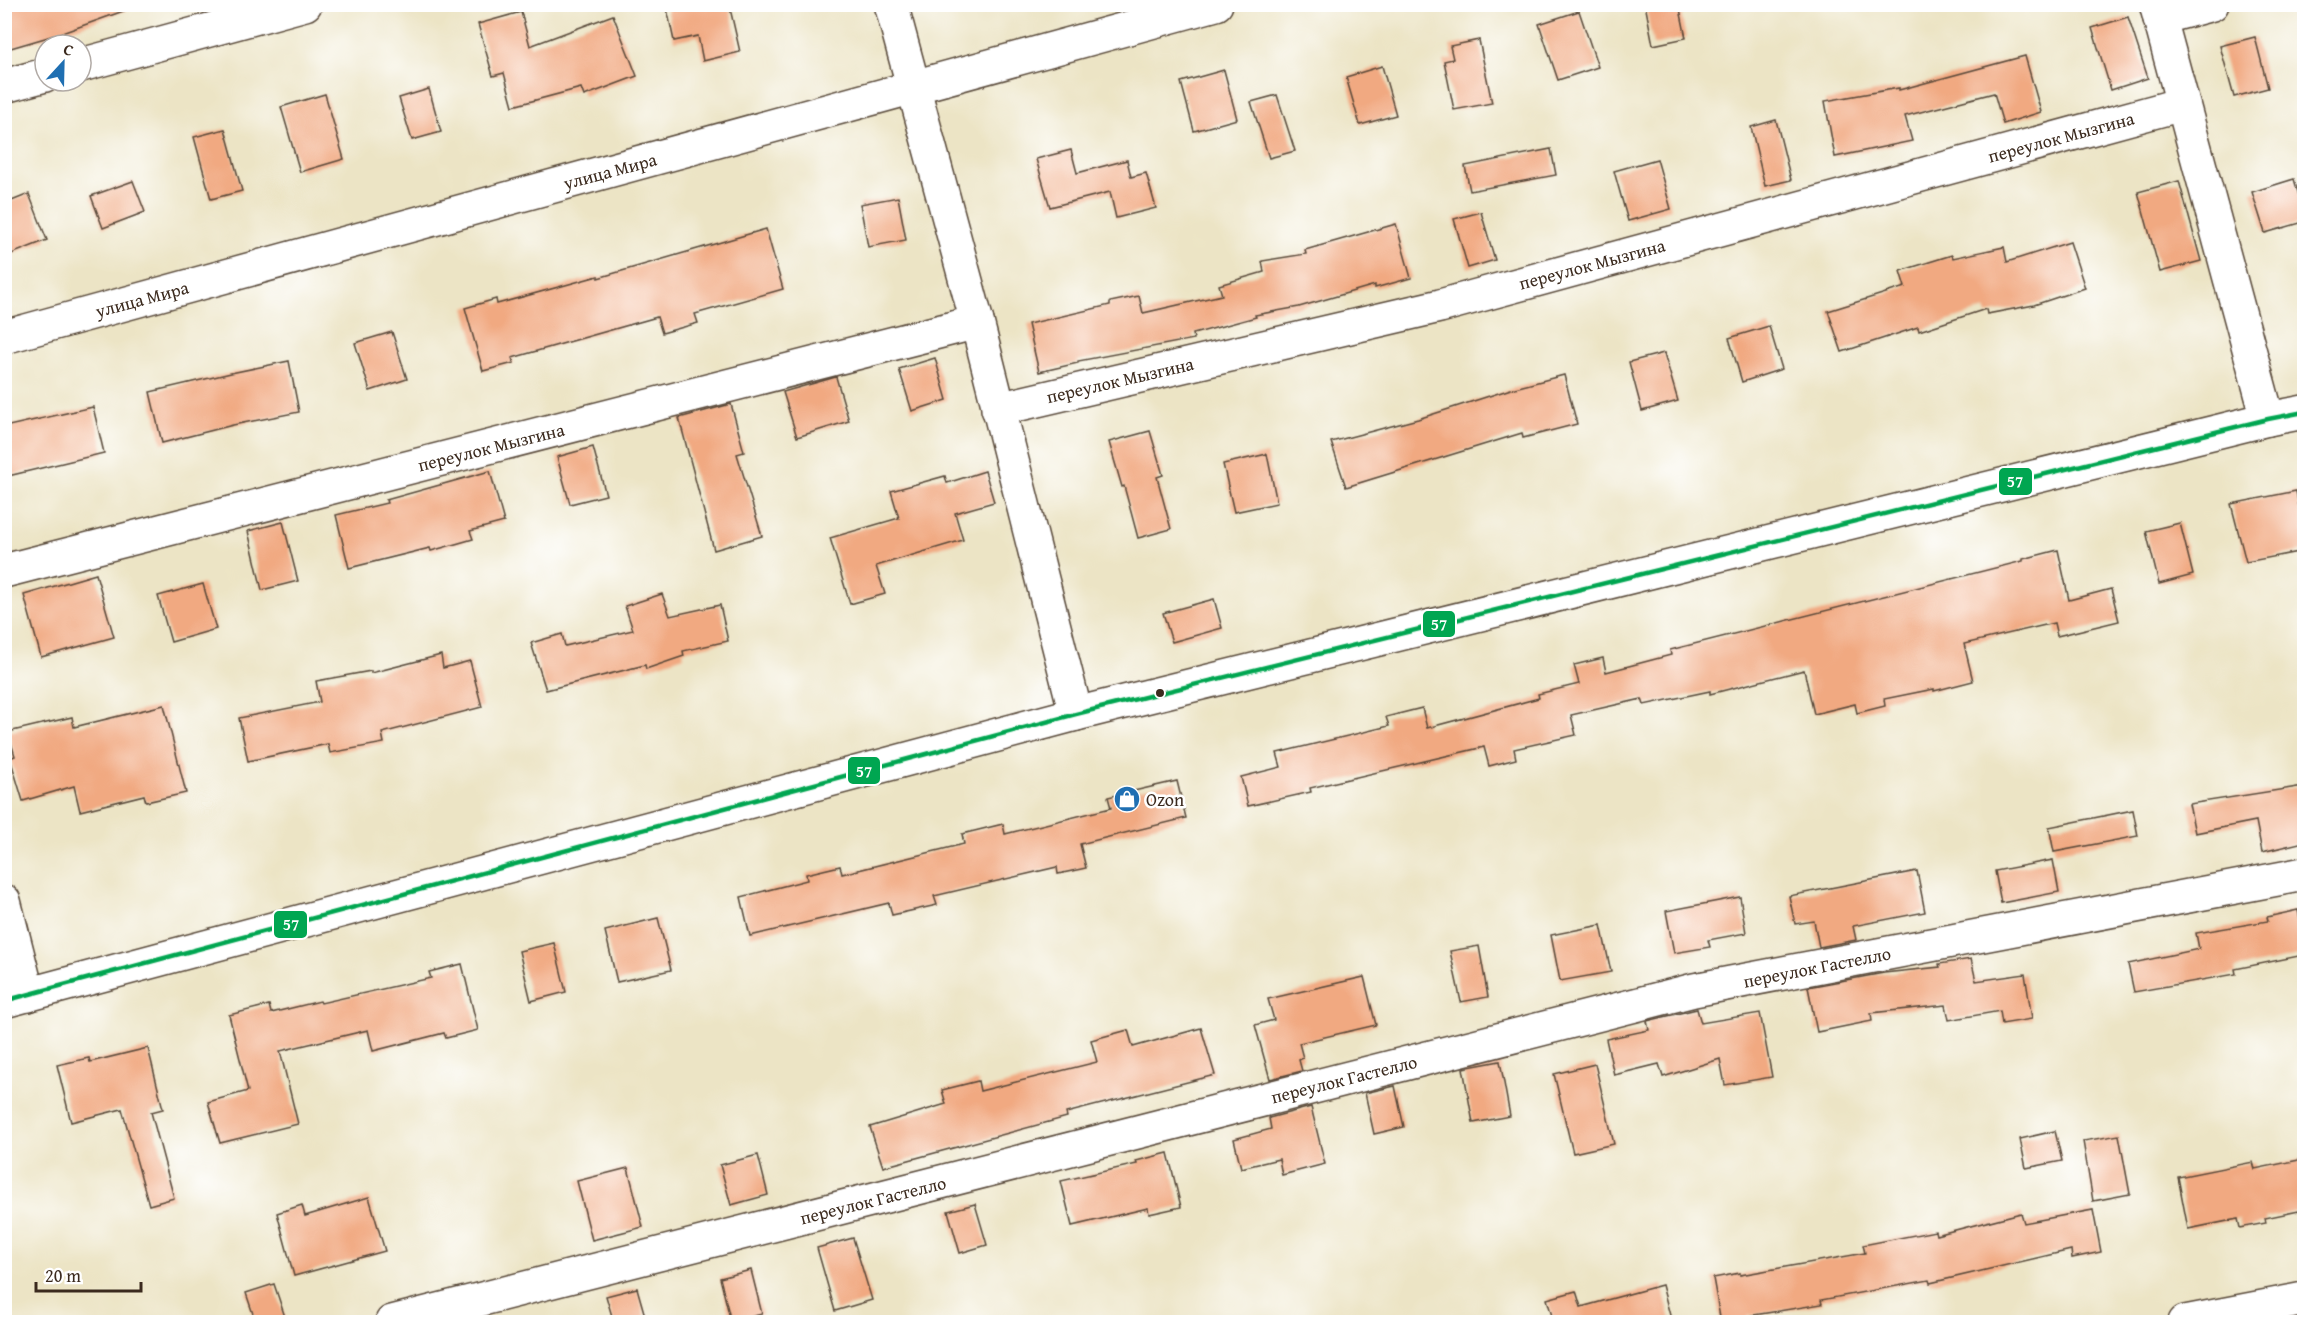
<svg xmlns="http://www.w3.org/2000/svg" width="2309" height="1327" font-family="'Gentium Book Plus',serif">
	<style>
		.building { fill: #f1a981 }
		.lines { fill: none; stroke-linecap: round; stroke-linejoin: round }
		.minor-casing { stroke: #564637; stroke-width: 36 }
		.tertiary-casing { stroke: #564637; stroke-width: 36 }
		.minor { stroke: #fff; stroke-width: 33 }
		.tertiary { stroke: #fff; stroke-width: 33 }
		.bus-1-casing { stroke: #fff; stroke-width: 9 }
		.bus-1 { stroke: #00a651; stroke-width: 4.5 }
		.bus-dot { fill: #3b2a1e; stroke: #fff; stroke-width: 2 }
		.labels { text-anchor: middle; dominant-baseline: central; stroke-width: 5; stroke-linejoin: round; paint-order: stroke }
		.street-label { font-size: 18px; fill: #3b2a1e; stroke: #fff }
		.poi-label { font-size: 18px; fill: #3b2a1e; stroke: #fff; text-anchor: start }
		.line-badge { stroke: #fff; stroke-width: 2 }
		.badge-label { font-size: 16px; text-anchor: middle; font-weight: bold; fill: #fff }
	</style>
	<rect width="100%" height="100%" fill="#fff"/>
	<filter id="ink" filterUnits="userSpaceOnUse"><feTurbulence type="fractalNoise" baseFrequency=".0167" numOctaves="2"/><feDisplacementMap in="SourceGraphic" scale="12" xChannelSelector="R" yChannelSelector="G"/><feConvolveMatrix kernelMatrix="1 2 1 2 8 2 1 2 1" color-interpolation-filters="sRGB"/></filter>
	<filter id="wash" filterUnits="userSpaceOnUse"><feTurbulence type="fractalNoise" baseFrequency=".008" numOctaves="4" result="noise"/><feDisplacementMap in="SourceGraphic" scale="24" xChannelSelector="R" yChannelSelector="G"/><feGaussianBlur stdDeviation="1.35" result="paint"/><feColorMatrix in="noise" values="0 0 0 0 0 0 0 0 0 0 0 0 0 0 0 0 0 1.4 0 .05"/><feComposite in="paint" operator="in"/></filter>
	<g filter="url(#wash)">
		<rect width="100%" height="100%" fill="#ece4c5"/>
		<g id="blocks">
			<g class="building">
				<path d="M4 4H128L129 9 62 33 4 50Z"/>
				<path d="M666 4H729L740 52 703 61 698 36 674 41Z"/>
				<path d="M1645 4H1679L1686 38 1653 45Z"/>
				<path d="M1579 11 1598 67 1558 80 1539 24Z"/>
				<path d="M521 12 530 46 613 15 637 76 584 96 581 88 513 106 504 73 493 76 478 24Z"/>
				<path d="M2128 17 2148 78 2111 90 2092 28Z"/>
				<path d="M2255 37 2268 88 2234 97 2220 46Z"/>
				<path d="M1479 40 1492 103 1454 110 1444 61 1453 59 1450 46Z"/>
				<path d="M2025 56 2041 112 2003 124 1994 93 1905 116 1912 141 1835 157 1825 101 1899 88V90Z"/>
				<path d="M1382 66 1396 115 1360 125 1346 77Z"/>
				<path d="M1224 70 1237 119 1194 131 1181 82Z"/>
				<path d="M429 89 441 132 412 140 399 98Z"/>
				<path d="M325 94 344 159 300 172 281 107Z"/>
				<path d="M1277 95 1295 151 1269 158 1251 102Z"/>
				<path d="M1776 120 1791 180 1765 186 1751 127Z"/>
				<path d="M225 129 242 191 211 199 194 137Z"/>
				<path d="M1551 149 1556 175 1470 191 1465 166Z"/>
				<path d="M1071 150 1077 173 1127 160 1131 177 1146 173 1156 208 1116 218 1110 192 1050 207 1036 159Z"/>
				<path d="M1657 159 1671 209 1628 221 1614 171Z"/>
				<path d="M2294 179 2304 213V222L2265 233 2252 192Z"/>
				<path d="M133 181 145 212 103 228 91 196Z"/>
				<path d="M2179 181 2201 261 2160 272 2138 192Z"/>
				<path d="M29 194 47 240 4 257V204Z"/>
				<path d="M898 197 906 240 868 247 860 204Z"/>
				<path d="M1481 212 1495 260 1468 268 1454 219Z"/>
				<path d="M1396 224 1411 278 1375 288V285L1299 307 1255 315 1256 317 1193 334 1194 339 1078 361V363L1039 372 1028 324 1110 305V302L1139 296 1143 313 1222 295 1219 285 1264 272 1262 261 1306 254 1305 250Z"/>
				<path d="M766 229 783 289 695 314 698 323 662 333 657 317 512 358 514 363 483 371 465 308 496 299 497 304 598 276V278Z"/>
				<path d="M2070 242 2085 288 2034 305 1987 314 1986 309 1919 331 1918 327 1842 352 1828 311 1905 287 1900 271 1952 255 1953 258 2004 247 2007 262Z"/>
				<path d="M1769 326 1782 369 1742 382 1729 338Z"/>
				<path d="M392 332 407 379 370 391 355 343Z"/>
				<path d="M1664 353 1678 401 1642 411 1629 362Z"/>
				<path d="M935 358 947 400 912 411 899 369Z"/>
				<path d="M289 361 299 412 233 425 162 443 150 392 231 373Z"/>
				<path d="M1564 375 1577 424 1523 438 1522 433 1346 487 1331 442 1418 419 1511 389Z"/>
				<path d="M836 377 849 421 797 437 783 392Z"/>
				<path d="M731 404 744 452 737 454 762 536 714 550 679 418Z"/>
				<path d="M93 407 104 453 4 477V427Z"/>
				<path d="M1150 431 1163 475 1157 477 1171 529 1138 538 1124 486 1122 487 1109 442Z"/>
				<path d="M593 447 606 495 570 504 557 457Z"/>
				<path d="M1267 454 1277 503 1234 512 1223 464Z"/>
				<path d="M490 471 504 522 470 531 473 539 431 551 430 548 349 568 336 515 387 503 386 500Z"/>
				<path d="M985 471 994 502 955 513 963 540 876 566 885 594 850 604 830 538 899 518 891 491 945 476 947 483Z"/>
				<path d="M2296 491 2304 534V551L2246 562 2231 504Z"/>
				<path d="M283 522 298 581 262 590 248 531Z"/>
				<path d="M2180 523 2193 575 2159 584 2146 531Z"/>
				<path d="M2058 550 2069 600 2111 589 2119 621 2057 636 2054 623 1964 644 1973 681 1934 691V689L1884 699 1885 706 1857 713 1855 704 1814 714 1804 670 1710 694V691L1644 705 1642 699 1571 715 1576 735 1514 749 1516 759 1489 766 1484 747 1310 788 1311 792 1248 806 1241 777 1281 767 1277 753 1389 726 1386 717 1422 708 1427 728 1539 698 1538 694 1579 684 1574 665 1603 658 1606 672 1671 655 1670 650 2023 561V559Z"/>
				<path d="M96 574 114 637 41 657 24 595Z"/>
				<path d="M203 584 216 629 171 642 158 596Z"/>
				<path d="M662 594 670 616 720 605 728 641 683 651 684 656 646 669 645 665 546 690 531 643 562 634 565 646 633 630 625 606Z"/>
				<path d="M1214 599 1222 628 1172 642 1163 613Z"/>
				<path d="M441 655 443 668 470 661 482 707 382 733 384 743 330 753 328 744 248 761 239 718 320 702 316 681 371 671V673Z"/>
				<path d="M164 705 186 793 146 802 144 795 80 811 74 786 23 801 10 758 15 756 8 732 72 717 74 727Z"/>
				<path d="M1177 781 1186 818 1080 844 1086 868 1058 874 1057 867 934 896 937 905 892 915 889 903 750 936 741 897 807 880 806 874 840 866 842 874 964 844 962 834 1003 824 1005 834 1111 808 1108 797Z"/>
				<path d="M2304 786V842L2262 852 2256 821 2195 833 2189 804Z"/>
				<path d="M2133 810 2138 836 2054 852 2049 827Z"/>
				<path d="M2053 860 2059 892 2001 903 1995 871Z"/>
				<path d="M1917 871 1925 912 1853 926 1856 940 1819 947 1814 921 1795 924 1789 896Z"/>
				<path d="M1740 897 1746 933 1708 940 1710 947 1674 953 1666 911Z"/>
				<path d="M2298 910 2304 941V955L2235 969 2236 974 2134 992 2128 964 2199 949 2196 933 2268 921 2267 917Z"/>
				<path d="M658 918 671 970 617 982 605 931Z"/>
				<path d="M1601 925 1611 972 1560 981 1551 935Z"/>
				<path d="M554 943 566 992 531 1001 519 951Z"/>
				<path d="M1479 946 1488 997 1461 1002 1450 951Z"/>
				<path d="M1971 959 1976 981 2025 974 2032 1019 2002 1024 2000 1011 1949 1020 1946 1005 1871 1013 1872 1021 1817 1032 1808 987 1884 973 1940 967 1939 964Z"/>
				<path d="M462 964 478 1030 446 1038 444 1033 373 1051 368 1030 280 1051 298 1124 220 1143 208 1102 248 1091 229 1015 269 1005 271 1013 320 1001 321 1003 431 978 429 972Z"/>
				<path d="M1364 977 1376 1025 1299 1043 1303 1058 1299 1060 1302 1071 1270 1079 1255 1025 1274 1020 1268 999Z"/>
				<path d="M1697 1009 1701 1023 1760 1013 1772 1077 1725 1085 1720 1059 1663 1077 1659 1064 1614 1075 1606 1039 1649 1030 1647 1021Z"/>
				<path d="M1201 1028 1215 1075 1066 1113 1067 1117 883 1167 870 1127 946 1104 942 1090 978 1081 980 1091 1097 1062 1091 1040 1128 1030 1133 1047Z"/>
				<path d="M148 1048 163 1109 151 1112 174 1198 149 1205 122 1109 71 1122 57 1065 89 1058 90 1062Z"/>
				<path d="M1500 1061 1510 1116 1473 1123 1463 1068Z"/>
				<path d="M1595 1064 1614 1144 1573 1153 1554 1074Z"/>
				<path d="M1395 1086 1404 1127 1374 1134 1365 1093Z"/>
				<path d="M1311 1107 1325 1164 1282 1175 1279 1159 1241 1168 1234 1139 1271 1129 1269 1118Z"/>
				<path d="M2055 1131 2062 1161 2026 1168 2020 1139Z"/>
				<path d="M2119 1135 2130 1194 2093 1201 2083 1141Z"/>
				<path d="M1168 1153 1181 1207 1149 1214 1148 1208 1072 1226 1061 1181 1137 1164 1136 1161Z"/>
				<path d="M758 1155 768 1195 731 1205 720 1165Z"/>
				<path d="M2304 1159V1210L2265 1218 2266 1223 2240 1228 2238 1219 2188 1229 2178 1177 2253 1162 2255 1169Z"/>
				<path d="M628 1168 643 1227 592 1240 577 1181Z"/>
				<path d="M369 1197 385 1251 294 1276 277 1213 302 1205 305 1216Z"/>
				<path d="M975 1204 987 1245 960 1253 948 1211Z"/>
				<path d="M2093 1210 2101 1252 2072 1258 2071 1250 1930 1283 1929 1280 1821 1300 1822 1304 1748 1316V1320L1721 1323 1713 1278 1740 1273V1275L1865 1253 1863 1245 1935 1231 1936 1235 2021 1213 2024 1223Z"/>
				<path d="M853 1238 872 1300 835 1311 817 1248Z"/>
				<path d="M751 1270 762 1314 731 1322 720 1278Z"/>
				<path d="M274 1284 287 1323H256L246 1293Z"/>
				<path d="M1662 1285 1672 1323H1554L1547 1299 1576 1291 1581 1307Z"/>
				<path d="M637 1288 647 1323H614L606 1296Z"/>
			</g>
		</g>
	</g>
	<g filter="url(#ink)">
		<use href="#blocks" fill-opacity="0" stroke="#564637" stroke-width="1.5"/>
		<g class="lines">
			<defs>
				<g id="minor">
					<path d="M891 4 977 322 1076 714"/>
					<path d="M2156 4 2268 419"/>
					<path d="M2160 18 2212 4"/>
					<path d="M81 65 305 4"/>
					<path d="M4 86 45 75"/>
					<path d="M4 337 1216 4"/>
					<path d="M998 409 1440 306 2182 104"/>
					<path d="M4 571 977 322"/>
					<path d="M4 901 28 995"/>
					<path d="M392 1322 1694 990 2304 874"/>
					<path d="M2185 1322 2304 1299"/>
				</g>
				<path id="tertiary" d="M4 1001 1076 714 2268 419 2304 412"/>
			</defs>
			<use href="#minor" class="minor-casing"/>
			<use href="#tertiary" class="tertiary-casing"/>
			<use href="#minor" class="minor"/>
			<use href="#tertiary" class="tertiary"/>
			<defs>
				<path id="bus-1" d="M4 1001 1076 714 2268 419 2304 412"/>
			</defs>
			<use href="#bus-1" class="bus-1-casing"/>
			<use href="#bus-1" class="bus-1"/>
		</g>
	</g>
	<defs>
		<symbol id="shop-disc" viewBox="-11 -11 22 22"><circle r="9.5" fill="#1f6fb2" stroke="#fff"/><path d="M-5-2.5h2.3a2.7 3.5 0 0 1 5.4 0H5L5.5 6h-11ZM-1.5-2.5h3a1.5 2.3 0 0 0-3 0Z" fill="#fff"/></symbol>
	</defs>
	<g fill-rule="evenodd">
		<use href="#shop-disc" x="1112" y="784" width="30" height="30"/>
	</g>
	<circle class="bus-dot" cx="1160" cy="693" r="5"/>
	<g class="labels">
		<g class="street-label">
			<text transform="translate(2061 137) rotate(-15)">переулок Мызгина</text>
			<text transform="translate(610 171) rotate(-15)">улица Мира</text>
			<text transform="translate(1592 264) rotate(-15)">переулок Мызгина</text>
			<text transform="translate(142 299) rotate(-15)">улица Мира</text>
			<text transform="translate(1120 380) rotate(-13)">переулок Мызгина</text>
			<text transform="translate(491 447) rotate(-14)">переулок Мызгина</text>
			<text transform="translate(1817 967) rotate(-11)">переулок Гастелло</text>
			<text transform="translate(1344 1079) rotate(-14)">переулок Гастелло</text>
			<text transform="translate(873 1200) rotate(-14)">переулок Гастелло</text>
		</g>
		<g class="poi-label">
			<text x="1146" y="799">Ozon</text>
		</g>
	</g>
	<g class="line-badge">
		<rect x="1998" y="467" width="35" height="29" rx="6" fill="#00a651"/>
		<rect x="1422" y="610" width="34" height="28" rx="6" fill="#00a651"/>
		<rect x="847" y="756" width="34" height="29" rx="6" fill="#00a651"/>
		<rect x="273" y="910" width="35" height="29" rx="6" fill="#00a651"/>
	</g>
	<g class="badge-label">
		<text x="2015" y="487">57</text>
		<text x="1439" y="630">57</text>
		<text x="864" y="777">57</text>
		<text x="291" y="930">57</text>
	</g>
	<rect width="2309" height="1327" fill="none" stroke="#fff" stroke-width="24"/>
	<g transform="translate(63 63) rotate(22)"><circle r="28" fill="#ffffff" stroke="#b1aaa5" stroke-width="1.5"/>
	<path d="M0-4.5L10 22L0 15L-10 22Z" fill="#1f6fb2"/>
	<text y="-9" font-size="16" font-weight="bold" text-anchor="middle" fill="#3b2a1e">С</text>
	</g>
	<path d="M36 1282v9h105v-9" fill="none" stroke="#3b2a1e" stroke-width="3"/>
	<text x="45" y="1282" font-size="18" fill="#3b2a1e" stroke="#ffffff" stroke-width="4.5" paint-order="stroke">20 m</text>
</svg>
